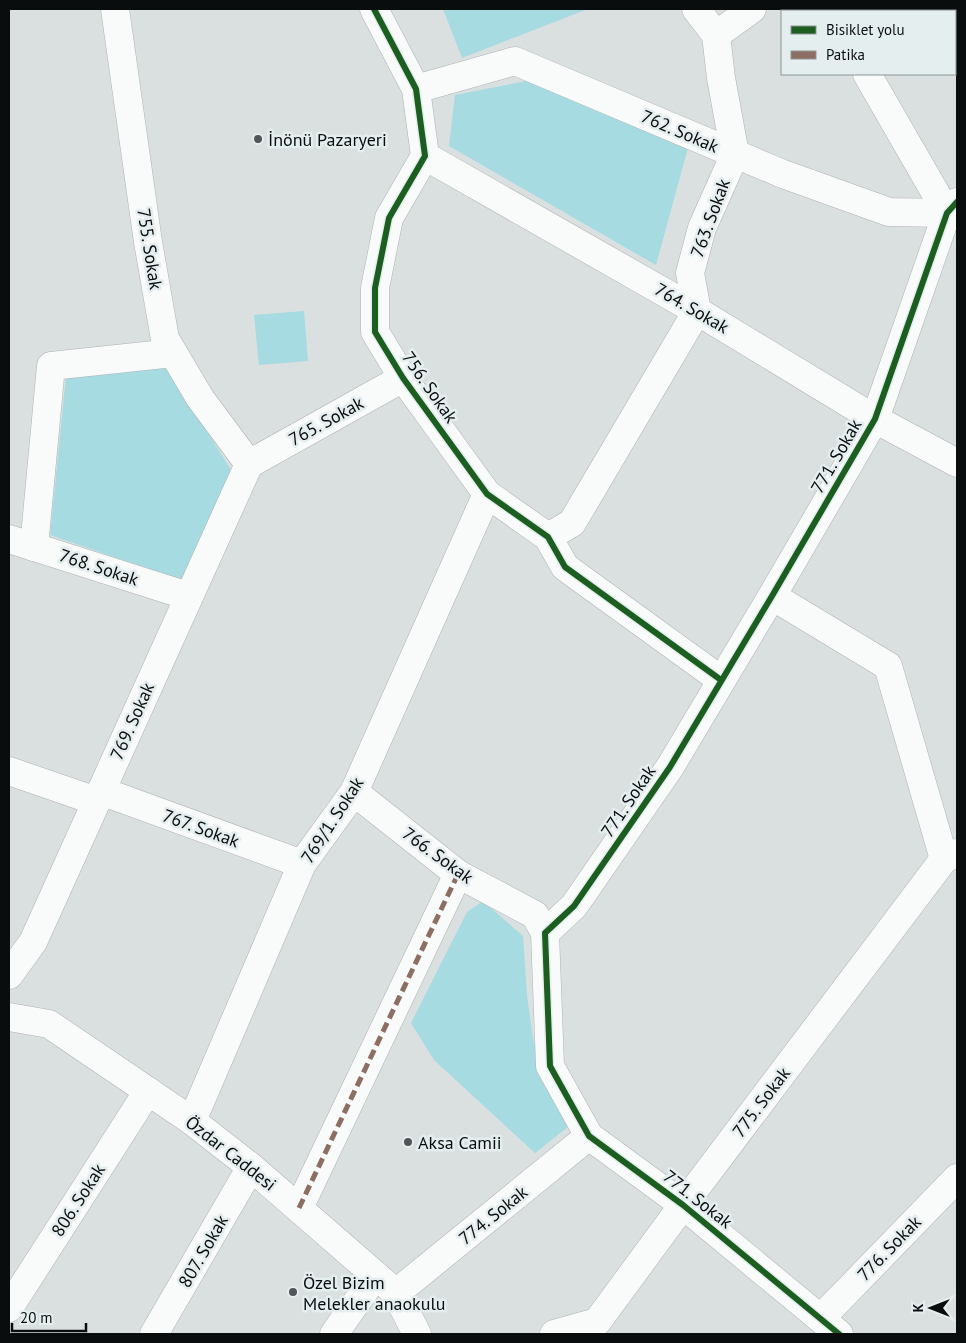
<svg xmlns="http://www.w3.org/2000/svg" width="966" height="1343" font-family="'PT Sans',sans-serif">
	<style>
		.green { fill: #a6dbe2 }
		.lines { fill: none; stroke-linecap: round; stroke-linejoin: round }
		.street-casing { stroke: #afb2b3; stroke-width: 29 }
		.secondary-casing { stroke: #afb2b3; stroke-width: 29 }
		.street { stroke: #f9fafa; stroke-width: 28 }
		.secondary { stroke: #f9fafa; stroke-width: 28 }
		.quiet { stroke: #8d6e63; stroke-width: 5; stroke-dasharray: 10 5; stroke-linecap: butt }
		.cycleway-casing { stroke: #e5eeef; stroke-width: 9 }
		.cycleway { stroke: #1b5e20; stroke-width: 6 }
		.poi-dot { fill: #535658; stroke: #e5eeef; stroke-width: 2 }
		.labels { text-anchor: middle; dominant-baseline: central; stroke-width: 5; stroke-linejoin: round; paint-order: stroke }
		.street-label { font-size: 18px; fill: #0a0d0e; stroke: #e5eeef }
		.poi-label { font-size: 18px; fill: #0a0d0e; stroke: #e5eeef; text-anchor: start }
	</style>
	<rect width="100%" height="100%" fill="#dadfe0"/>
	<g class="green">
		<path d="M443 9H588L462 58Z"/>
		<path d="M526 81H539L689 144 656 265 449 146 455 95Z"/>
		<path d="M304 311 308 361 259 365 254 315Z"/>
		<path d="M167 367 231 470 184 581 50 535 66 376Z"/>
		<path d="M483 901 523 936 527 995 533 1039 547 1083 574 1122 535 1153 434 1060 411 1023 467 912Z"/>
	</g>
	<g class="lines">
		<defs>
			<g id="street">
				<path d="M115 9 148 242 165 339 200 398 249 464"/>
				<path d="M374 9 416 89 425 156 389 218 375 288V332L403 378 487 494 548 537 565 567 721 680"/>
				<path d="M830 9 832 11"/>
				<path d="M716 35 752 9"/>
				<path d="M867 74 947 213"/>
				<path d="M416 89 515 61 783 174 889 212 947 213"/>
				<path d="M425 156 697 311 875 419 957 463"/>
				<path d="M249 464 403 378"/>
				<path d="M548 537 572 523 697 311 690 273 702 228 735 154 721 78 716 35 696 9"/>
				<path d="M9 539 188 596"/>
				<path d="M34 547 51 366 173 353"/>
				<path d="M772 596 888 666 944 859"/>
				<path d="M9 771 96 801"/>
				<path d="M101 791 302 864"/>
				<path d="M354 792 458 874 535 915 545 933"/>
				<path d="M9 975 33 942 249 464"/>
				<path d="M192 1121 302 864 354 792 487 494"/>
				<path d="M299 1208 458 874"/>
				<path d="M396 1293 589 1136"/>
				<path d="M9 1308 148 1091"/>
				<path d="M821 1318 957 1178"/>
				<path d="M154 1334 251 1167"/>
				<path d="M334 1334 375 1276"/>
				<path d="M554 1334 597 1322 683 1205 944 859 957 853"/>
				<path d="M839 1334 683 1205 589 1136 550 1066 545 933 574 906 670 767 772 596 875 419 947 213 957 202"/>
			</g>
			<path id="secondary" d="M9 1017 49 1024 192 1121 251 1167 396 1293 417 1334"/>
		</defs>
		<use href="#street" class="street-casing"/>
		<use href="#secondary" class="secondary-casing"/>
		<use href="#street" class="street"/>
		<use href="#secondary" class="secondary"/>
		<path class="quiet" d="M299 1208 458 874"/>
		<defs>
			<g id="cycleway">
				<path d="M374 9 416 89 425 156 389 218 375 288V332L403 378 487 494 548 537 565 567 721 680"/>
				<path d="M839 1334 683 1205 589 1136 550 1066 545 933 574 906 670 767 772 596 875 419 947 213 957 202"/>
			</g>
		</defs>
		<use href="#cycleway" class="cycleway-casing"/>
		<use href="#cycleway" class="cycleway"/>
	</g>
	<g class="poi-dot">
		<circle cx="258" cy="139" r="5"/>
		<circle cx="408" cy="1142" r="5"/>
		<circle cx="293" cy="1292" r="5"/>
	</g>
	<g class="labels">
		<g class="street-label">
			<text transform="translate(680 131) rotate(23)">762. Sokak</text>
			<text transform="translate(710 218) rotate(-70)">763. Sokak</text>
			<text transform="translate(150 249) rotate(81)">755. Sokak</text>
			<text transform="translate(692 308) rotate(30)">764. Sokak</text>
			<text transform="translate(430 387) rotate(55)">756. Sokak</text>
			<text transform="translate(326 421) rotate(-29)">765. Sokak</text>
			<text transform="translate(836 456) rotate(-60)">771. Sokak</text>
			<text transform="translate(99 567) rotate(18)">768. Sokak</text>
			<text transform="translate(132 721) rotate(-66)">769. Sokak</text>
			<text transform="translate(628 801) rotate(-56)">771. Sokak</text>
			<text transform="translate(332 820) rotate(-57)">769/1. Sokak</text>
			<text transform="translate(201 828) rotate(20)">767. Sokak</text>
			<text transform="translate(438 855) rotate(36)">766. Sokak</text>
			<text transform="translate(761 1102) rotate(-53)">775. Sokak</text>
			<text transform="translate(231 1153) rotate(38)">Özdar Caddesi</text>
			<text transform="translate(698 1199) rotate(38)">771. Sokak</text>
			<text transform="translate(78 1200) rotate(-57)">806. Sokak</text>
			<text transform="translate(493 1215) rotate(-39)">774. Sokak</text>
			<text transform="translate(889 1248) rotate(-46)">776. Sokak</text>
			<text transform="translate(203 1251) rotate(-60)">807. Sokak</text>
		</g>
		<g class="poi-label">
			<text x="268" y="139">İnönü Pazaryeri</text>
			<text x="418" y="1142">Aksa Camii</text>
			<text x="303" y="1282">Özel Bizim<tspan x="303" dy="21">Melekler anaokulu</tspan></text>
		</g>
	</g>
	<rect width="966" height="1343" fill="none" stroke="#0a0d0e" stroke-width="20"/>
	<rect x="781" y="10" width="175" height="65" fill="#e5eeef" stroke="#8d9495"/>
	<rect x="791" y="26" width="25" height="8" fill="#1b5e20" stroke="#8d9495"/>
	<text x="826" y="35" font-size="15" fill="#0a0d0e">Bisiklet yolu</text>
	<rect x="791" y="51" width="25" height="8" fill="#8d6e63" stroke="#8d9495"/>
	<text x="826" y="60" font-size="15" fill="#0a0d0e">Patika</text>
	<g transform="translate(931 1308) rotate(270)" stroke="#e5eeef" stroke-width="4" paint-order="stroke">
	<path d="M0-4L9 19L0 12L-9 19Z" fill="#0a0d0e"/>
	<text y="-8" font-size="14" font-weight="bold" text-anchor="middle" fill="#0a0d0e">K</text>
	</g>
	<path d="M12 1323v8h74v-8" fill="none" stroke="#0a0d0e" stroke-width="2.5"/>
	<text x="20" y="1323" font-size="15" fill="#0a0d0e" stroke="#e5eeef" stroke-width="4" paint-order="stroke">20 m</text>
</svg>
